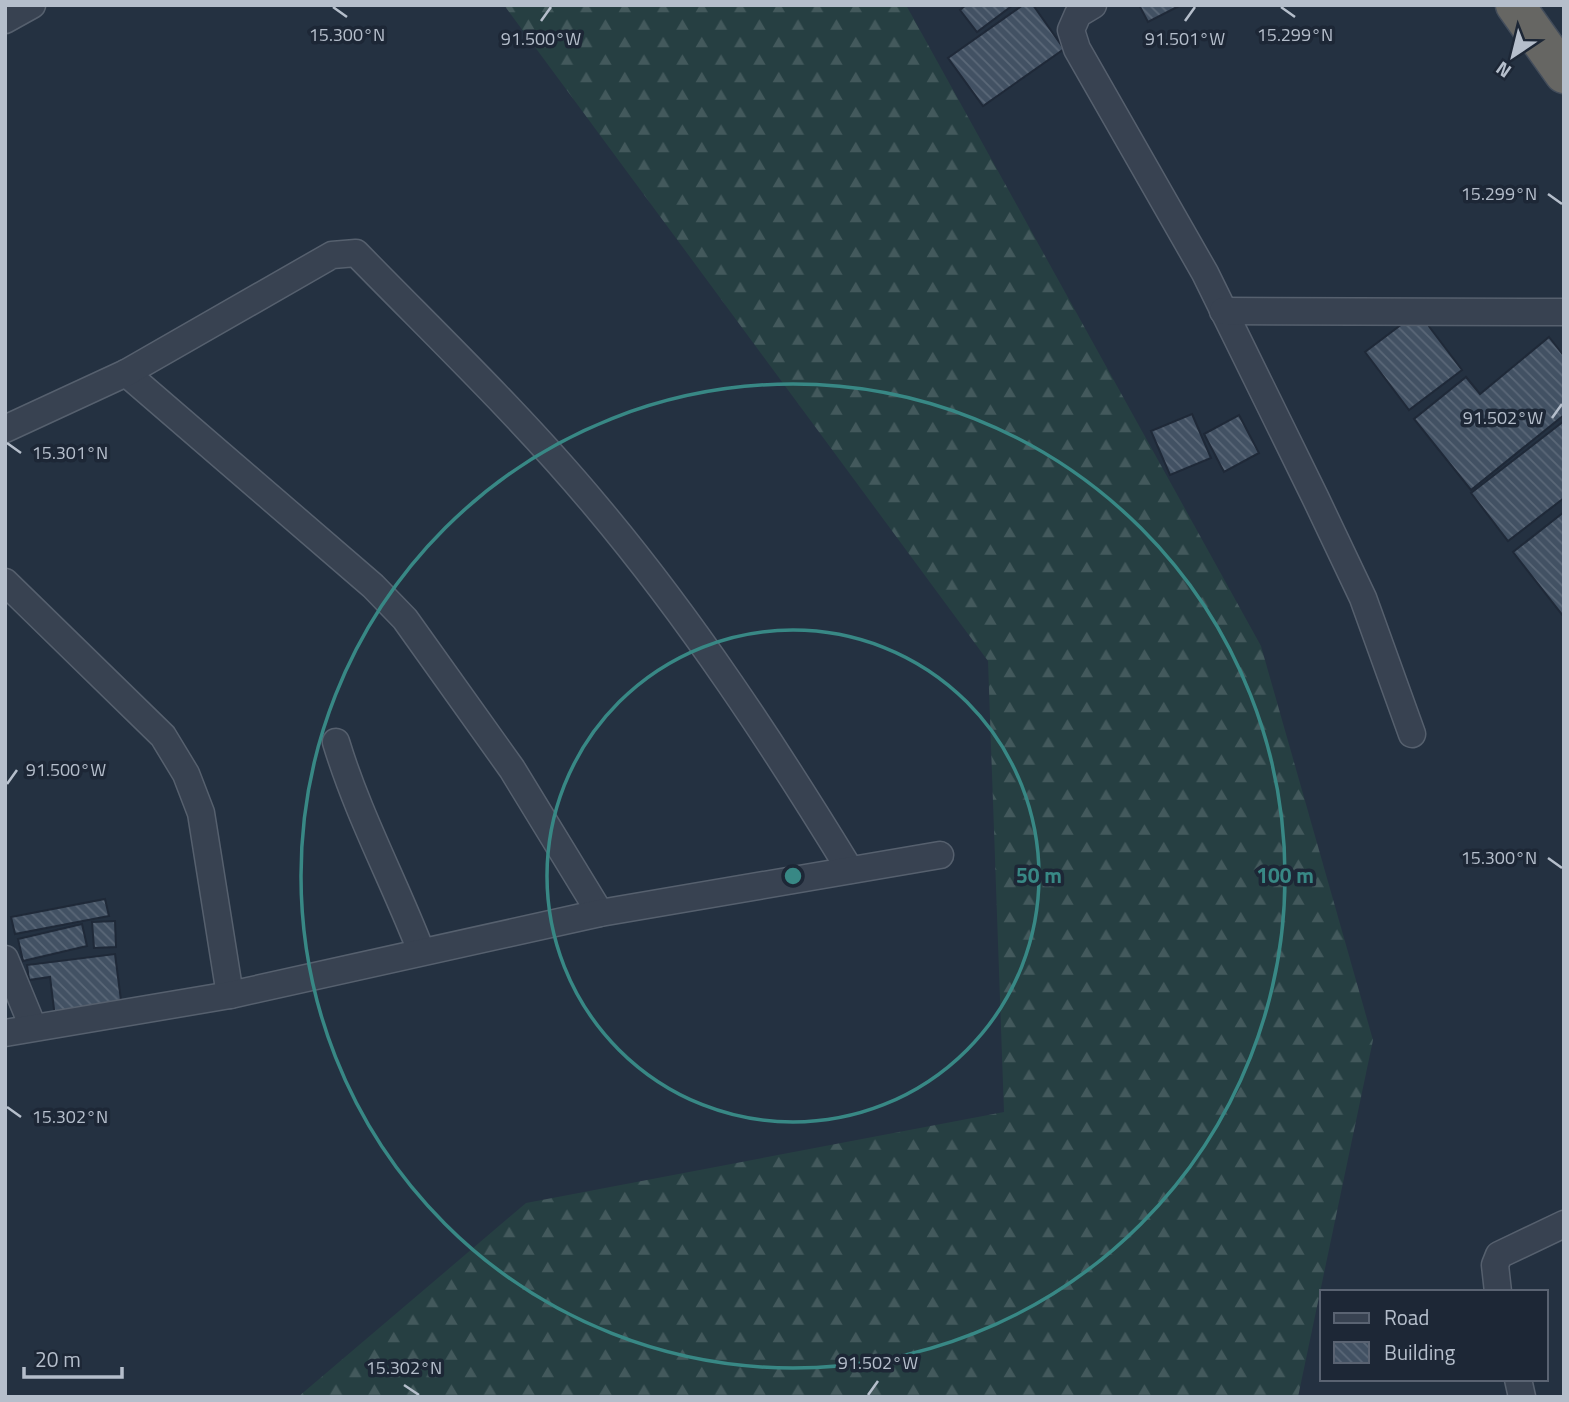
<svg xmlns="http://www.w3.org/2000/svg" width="1569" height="1402" font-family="'Titillium Web',sans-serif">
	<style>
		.forest { fill: url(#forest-firs) }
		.building { fill: url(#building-back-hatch); stroke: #1f2938; stroke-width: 2 }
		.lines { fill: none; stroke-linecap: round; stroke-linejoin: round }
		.minor-casing { stroke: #56606e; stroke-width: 29 }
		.trunk-casing { stroke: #434d5b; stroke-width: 41 }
		.minor { stroke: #384251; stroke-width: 26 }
		.trunk { stroke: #666663; stroke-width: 38 }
		.ticks { fill: none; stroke: #b5becb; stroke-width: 2.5 }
		.ring { fill: none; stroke: #388885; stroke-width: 3.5 }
		.ticks-label { font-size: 18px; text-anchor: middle; fill: #b5becb; stroke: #1d2736; stroke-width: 7; stroke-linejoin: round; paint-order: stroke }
		.centre { fill: #388885; stroke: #1d2736; stroke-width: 3.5 }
		.ring-label { font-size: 21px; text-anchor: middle; font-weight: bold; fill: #388885; stroke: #1d2736; stroke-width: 7; stroke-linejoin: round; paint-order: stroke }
	</style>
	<defs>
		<pattern id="forest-firs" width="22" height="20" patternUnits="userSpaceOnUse" patternTransform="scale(1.75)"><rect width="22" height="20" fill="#263f42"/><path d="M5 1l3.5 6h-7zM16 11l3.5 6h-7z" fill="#43595c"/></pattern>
		<pattern id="building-back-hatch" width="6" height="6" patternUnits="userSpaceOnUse" patternTransform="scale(1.75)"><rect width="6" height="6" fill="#425163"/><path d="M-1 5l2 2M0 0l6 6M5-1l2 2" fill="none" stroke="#5b6878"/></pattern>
	</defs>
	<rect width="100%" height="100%" fill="#243141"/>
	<path class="forest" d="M504 5H906L1261 646 1373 1040 1298 1397H298L526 1203 1004 1112 988 661Z"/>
	<g class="building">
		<path d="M966 5H1013L977 32 960 10Z"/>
		<path d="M1023 5H1033L1064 49 983 106 948 58Z"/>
		<path d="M1139 5H1181L1148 22Z"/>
		<path d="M1418 312 1462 370 1409 410 1365 352Z"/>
		<path d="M1549 337 1564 356V415L1471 490 1414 419 1466 377 1480 394Z"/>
		<path d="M1192 414 1211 458 1170 475 1151 431Z"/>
		<path d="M1239 415 1259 453 1224 472 1204 434Z"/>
		<path d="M1564 421V498L1508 541 1471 493Z"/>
		<path d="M1564 512V617L1513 552Z"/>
		<path d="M105 899 109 916 15 934 11 917Z"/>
		<path d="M115 921 116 947 94 948 92 922Z"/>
		<path d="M82 924 87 946 23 961 18 939Z"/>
		<path d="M115 954 122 1008 55 1017 50 977 29 980 27 965Z"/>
	</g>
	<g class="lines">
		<defs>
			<g id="minor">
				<path d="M1093 5 1078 14 1071 30 1077 49 1205 273 1315 497 1363 598 1412 734"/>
				<path d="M5 20 32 5"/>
				<path d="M1223 311 1564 312"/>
				<path d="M126 373 373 586 405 619 512 769 600 913"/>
				<path d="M5 429 126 373 332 255 356 253C437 336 522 417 596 506 691 619 773 744 850 870"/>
				<path d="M5 582 163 736 186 774 201 813 230 995"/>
				<path d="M336 742C358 815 394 881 421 951"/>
				<path d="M5 959 33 1027"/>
				<path d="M5 1033 230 995 600 913 940 855"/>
				<path d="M1498 1292 1495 1265 1499 1255 1564 1224"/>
				<path d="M1518 1379 1522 1397"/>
			</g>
			<path id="trunk" d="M1515 5 1564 74"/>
		</defs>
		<use href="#minor" class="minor-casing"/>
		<use href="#trunk" class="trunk-casing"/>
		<use href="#minor" class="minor"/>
		<use href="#trunk" class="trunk"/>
	</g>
	<path class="ticks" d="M333 7 347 17M1281 7 1295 17M541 21 551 7M1185 21 1195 7M1548 194 1562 204M1552 418 1562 404M7 443 21 453M7 784 17 770M1548 858 1562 868M7 1107 21 1117M404 1385 419 1395M868 1395 878 1381"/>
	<g class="ring">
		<circle cx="793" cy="876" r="246"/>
		<circle cx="793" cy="876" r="492"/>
	</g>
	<g class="ticks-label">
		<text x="347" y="41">15.300°N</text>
		<text x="1295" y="41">15.299°N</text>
		<text x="541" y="45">91.500°W</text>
		<text x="1185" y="45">91.501°W</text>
		<text x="1499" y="200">15.299°N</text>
		<text x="1503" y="424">91.502°W</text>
		<text x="70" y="459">15.301°N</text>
		<text x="66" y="776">91.500°W</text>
		<text x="1499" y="864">15.300°N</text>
		<text x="70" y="1123">15.302°N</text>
		<text x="878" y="1369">91.502°W</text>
		<text x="404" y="1374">15.302°N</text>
	</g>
	<circle cx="793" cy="876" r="10" class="centre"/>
	<g class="ring-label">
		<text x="1039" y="883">50 m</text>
		<text x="1285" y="883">100 m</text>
	</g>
	<rect width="1569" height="1402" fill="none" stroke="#b5becb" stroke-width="14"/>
	<rect x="1320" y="1290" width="228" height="91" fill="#1d2736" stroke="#5a6372" stroke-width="2"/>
	<rect x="1334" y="1313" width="35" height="10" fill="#384251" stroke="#5a6372" stroke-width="2"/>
	<text x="1384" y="1325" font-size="21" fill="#b5becb">Road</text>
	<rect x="1334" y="1342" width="35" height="21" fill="url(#building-back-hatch)" stroke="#5a6372" stroke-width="2"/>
	<text x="1384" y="1360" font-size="21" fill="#b5becb">Building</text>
	<g transform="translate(1513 56) rotate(215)" stroke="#1d2736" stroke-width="5" paint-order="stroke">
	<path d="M0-5L12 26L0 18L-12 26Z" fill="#b5becb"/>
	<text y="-10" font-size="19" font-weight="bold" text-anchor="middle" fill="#b5becb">N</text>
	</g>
	<path d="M24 1367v10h98v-10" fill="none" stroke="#b5becb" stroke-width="3.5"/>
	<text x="35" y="1367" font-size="21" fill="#b5becb" stroke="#1d2736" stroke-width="5" paint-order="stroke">20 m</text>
</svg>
